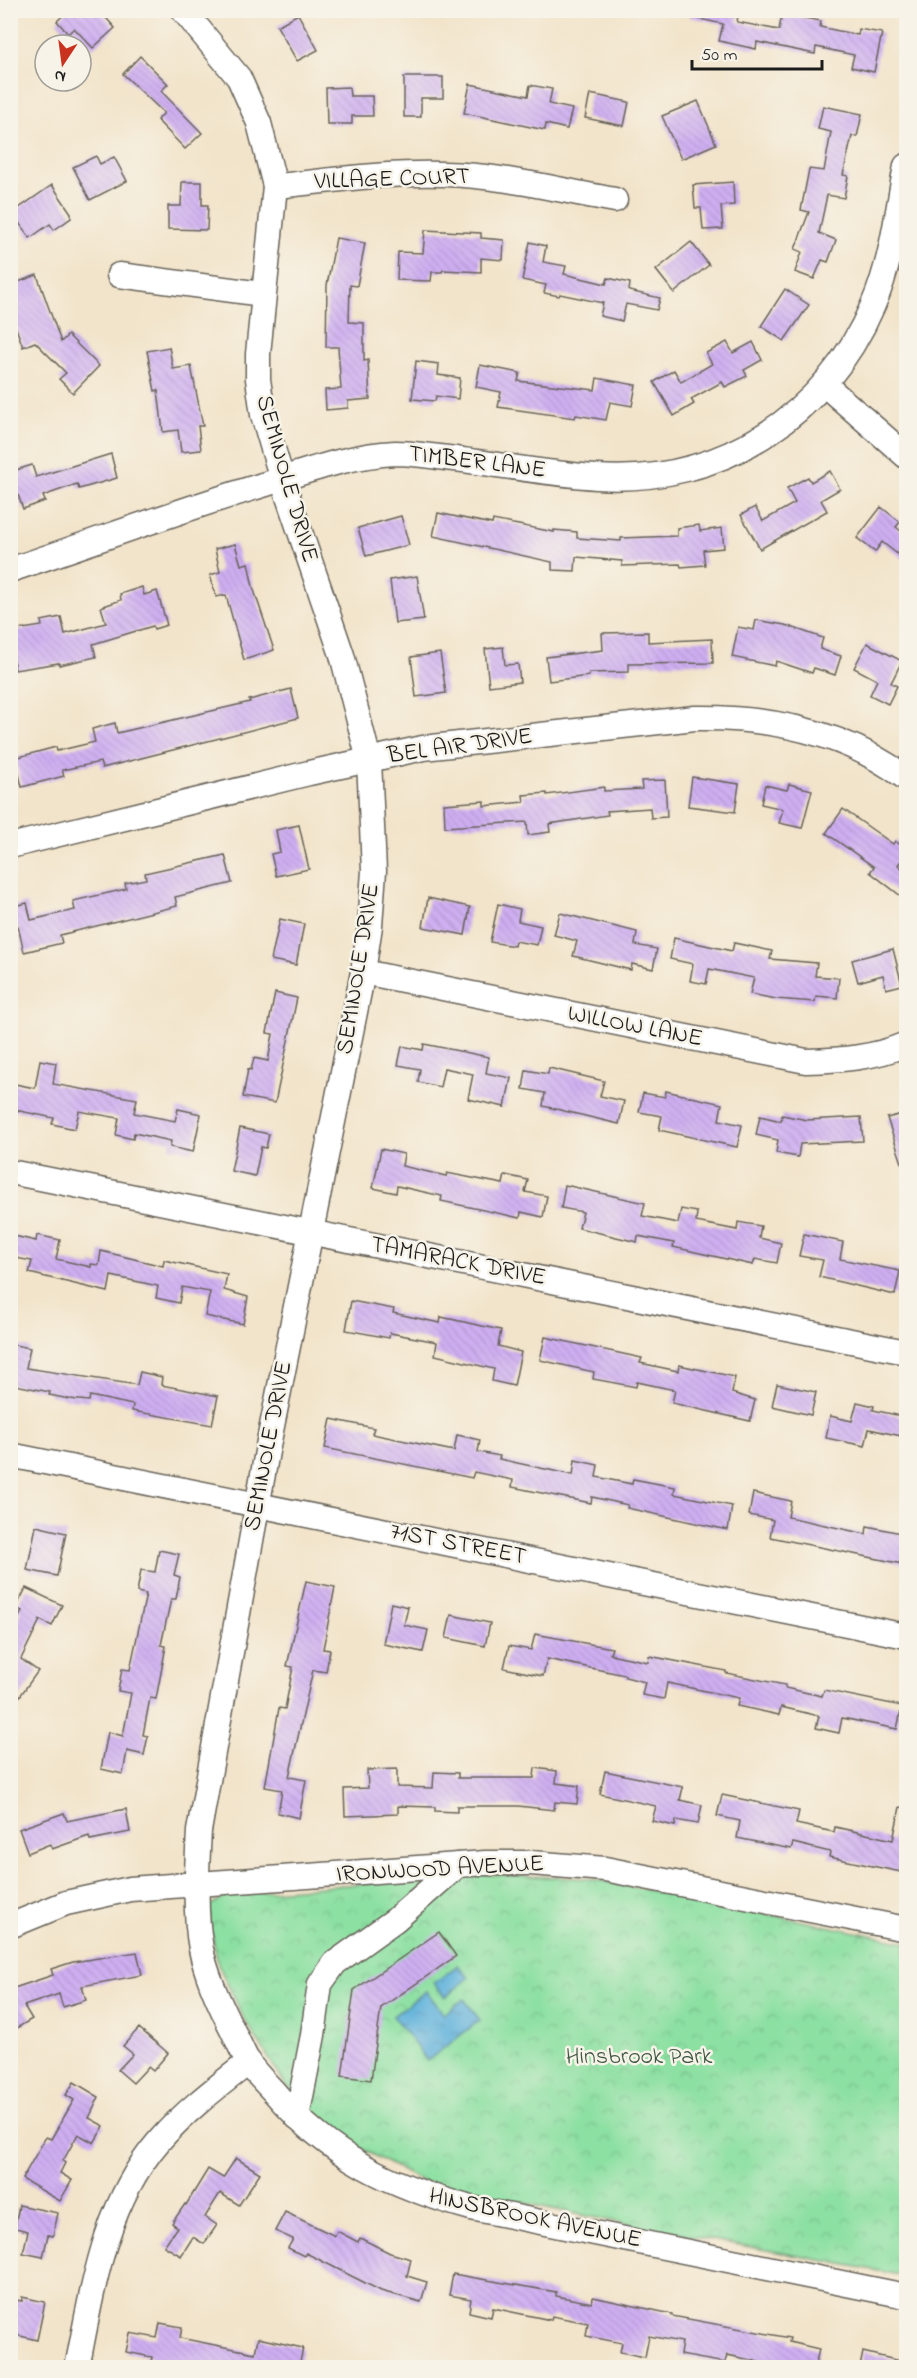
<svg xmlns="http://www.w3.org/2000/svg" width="917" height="2378" font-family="'Indie Flower',sans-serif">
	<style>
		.park { fill: url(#park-crowns); stroke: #547e5f; stroke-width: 1.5 }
		.water { fill: url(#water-ripples); stroke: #3e677c; stroke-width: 1.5 }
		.building { fill: url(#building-back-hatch) }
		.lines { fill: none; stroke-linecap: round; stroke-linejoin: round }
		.minor-casing { stroke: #676259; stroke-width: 27 }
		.minor { stroke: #fff; stroke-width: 24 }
		.labels { text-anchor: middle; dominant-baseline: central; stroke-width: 5; stroke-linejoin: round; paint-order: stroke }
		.street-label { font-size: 24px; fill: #1c1c1c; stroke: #f7f3e8 }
		.park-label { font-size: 24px; fill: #3e5744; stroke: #f7f3e8 }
	</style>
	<defs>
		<pattern id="park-crowns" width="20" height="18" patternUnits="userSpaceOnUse" patternTransform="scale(1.5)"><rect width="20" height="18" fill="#8ce0a2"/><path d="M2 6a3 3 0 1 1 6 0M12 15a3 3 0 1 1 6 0" fill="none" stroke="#78c08b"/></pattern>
		<pattern id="water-ripples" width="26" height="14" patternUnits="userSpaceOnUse" patternTransform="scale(1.5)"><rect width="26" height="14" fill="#60b2dc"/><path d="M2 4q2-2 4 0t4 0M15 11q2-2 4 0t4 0" fill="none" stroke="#5398bc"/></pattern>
		<pattern id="building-back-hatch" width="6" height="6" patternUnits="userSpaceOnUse" patternTransform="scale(1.5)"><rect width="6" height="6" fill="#cfaff2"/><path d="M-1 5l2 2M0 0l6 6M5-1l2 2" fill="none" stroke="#b196cf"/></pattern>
	</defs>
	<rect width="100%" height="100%" fill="#f7f3e8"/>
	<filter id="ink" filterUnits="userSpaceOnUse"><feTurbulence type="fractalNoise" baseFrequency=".0167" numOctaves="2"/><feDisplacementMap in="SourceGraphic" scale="12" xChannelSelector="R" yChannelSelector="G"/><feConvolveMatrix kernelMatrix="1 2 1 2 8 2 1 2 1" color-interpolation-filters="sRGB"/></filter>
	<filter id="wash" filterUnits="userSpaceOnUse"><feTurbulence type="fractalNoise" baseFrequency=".008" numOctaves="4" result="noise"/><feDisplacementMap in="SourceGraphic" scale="24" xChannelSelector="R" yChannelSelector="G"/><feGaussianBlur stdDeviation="1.35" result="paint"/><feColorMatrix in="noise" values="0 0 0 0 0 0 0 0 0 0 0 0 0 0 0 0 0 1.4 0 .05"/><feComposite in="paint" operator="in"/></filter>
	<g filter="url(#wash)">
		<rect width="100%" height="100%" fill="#f2e4ca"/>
		<path class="park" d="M478 1874 593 1879 906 1942V2276L606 2220 423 2182 343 2139 285 2084 244 2019 218 1964 210 1924V1906L226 1895Z"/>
		<g class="water">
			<path d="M458 1965 469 1978 445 1997 434 1983Z"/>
			<path d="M426 1991 444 2014 464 1999 480 2020 427 2061 393 2016Z"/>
		</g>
		<g id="blocks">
			<g class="building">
				<path d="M69 10H99L115 28 93 48 74 28 68 34 57 21Z"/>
				<path d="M690 10H739L737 22 779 30 782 14 821 21 820 27 858 35 859 29 882 33 874 72 851 67 854 55 816 47 815 54 757 42 756 49 719 41 723 24 690 17Z"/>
				<path d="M298 14 318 50 297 61 277 26Z"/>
				<path d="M140 56 168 84 161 91 202 133 185 149 157 120 164 113 123 74Z"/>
				<path d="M404 77H443V98H421V117H404Z"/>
				<path d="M470 84 528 96 530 85 552 89 549 104 572 109 567 129 546 124 545 130 464 113Z"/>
				<path d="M349 87 350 96H372L373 116H352V124H327L326 88Z"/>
				<path d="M590 94 629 102 624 126 585 118Z"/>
				<path d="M698 101 716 144 681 159 662 116Z"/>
				<path d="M823 106 862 114 857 137 852 136 843 175 848 176 844 198 827 195 819 233 836 240 828 262 822 260 814 279 795 272 802 252 795 249 809 212 801 210 809 169 824 171 831 132 818 129Z"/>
				<path d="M96 156 100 164 114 157 127 181 90 200 73 167Z"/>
				<path d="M182 182H202V205H208L207 230 168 229V206H181Z"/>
				<path d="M733 182 734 205 721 206 723 229 703 230 701 208H695L693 185Z"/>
				<path d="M52 185 71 213V218L54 230 50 224 30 238 12 213Z"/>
				<path d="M425 230 481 233V238L504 240 503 260 481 258V272L443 270 442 272H432L431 281 397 280 398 252 423 253Z"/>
				<path d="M336 238 365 243 357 286 350 285 349 322 364 323V361L368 360 370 399 348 401V408L326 410 325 390 341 389 338 347H326L327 285Z"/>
				<path d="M530 242 546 246 543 262 566 266 564 274 606 284 608 278 630 283 629 291 660 298 657 310 626 304 622 321 600 316 603 303 560 294 559 296 544 293 546 285 522 280Z"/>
				<path d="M691 242 709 265 674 293 656 270Z"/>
				<path d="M37 275 61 342 68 335 99 366 73 393 59 379 66 373 35 342 23 347 10 312V285Z"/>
				<path d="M785 289 809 305 784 341 761 326Z"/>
				<path d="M727 342 733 353 753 342 762 360 744 370 747 376 725 387 722 382 691 399 694 404 674 416 654 382 674 370 681 382 712 364 706 353Z"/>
				<path d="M169 347 173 369 191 366 203 426H198L201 450 181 452 178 430 163 432 158 390 155 391 147 351Z"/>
				<path d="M416 361 439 364 438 375 460 378 458 399 436 396 435 401 412 399Z"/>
				<path d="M480 365 520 373 518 381 595 390 597 378 636 385 632 406 610 402 606 420 576 415 575 418 498 407 501 392 476 387Z"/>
				<path d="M111 454 117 478 79 489 77 484 43 496 45 501 23 509 10 472 32 465 36 477Z"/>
				<path d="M830 471 840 489 821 500 827 511 760 549 741 515 755 507 763 521 795 503 787 488 808 477 811 482Z"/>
				<path d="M881 507 900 522 896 527 906 535V561L882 542 875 552 857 538Z"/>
				<path d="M438 513 492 524 493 520 554 532V530L577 532V538L621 541V538L677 536V528L699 525 700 531 722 528 724 548 703 550 705 565 681 567 680 564 622 566V561L576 557 575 571 552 570V562L433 536Z"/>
				<path d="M401 516 409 545 366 556 358 528Z"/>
				<path d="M235 544 241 565 248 563 253 587 274 650 244 660 226 595 216 597 210 575 220 572 215 549Z"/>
				<path d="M417 576 424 620 395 623 390 580Z"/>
				<path d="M142 587 144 595 157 591 167 625 154 629 153 626 93 644 96 657 59 665V663L15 670 13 659H10V631L42 626 41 621 61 617 65 634 106 623 101 607 121 600 120 594Z"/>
				<path d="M756 620 785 625 823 638 820 649 841 656 835 675 814 668 812 673 776 661 775 666 732 657 738 627 754 630Z"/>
				<path d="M648 632V642L712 639 713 663 629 664V672L589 673V676L549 681 546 657 603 650 602 633Z"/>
				<path d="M867 643 902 661 891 683 897 686 888 704 870 695 877 680 854 668Z"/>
				<path d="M503 647 505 665 518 664 520 682 489 686 485 649Z"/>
				<path d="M440 653 446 693 416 697 411 657Z"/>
				<path d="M291 689 298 718 102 768 100 762 62 770 64 776 22 787 15 758 56 747 57 751 95 742 92 729 115 723 117 733 250 702 249 700Z"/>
				<path d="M692 777 739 784 735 812 688 806Z"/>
				<path d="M665 780 667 817 651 818 650 808 607 811 608 815 549 824 550 832 528 835 527 822 445 827 444 804 484 801V806L524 802 523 795 547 793V795L604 787V791L642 789 641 781Z"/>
				<path d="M789 784 812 790 802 828 779 823 783 809 761 804 765 785 787 790Z"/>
				<path d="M843 809 893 844 895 841 906 849V854L898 865 906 872V900L870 872 874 867 826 833Z"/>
				<path d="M299 825 309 869 276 876 271 854 280 852 276 830Z"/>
				<path d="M225 855 232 883 175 897 177 906 60 935 62 943 24 952 18 926 12 927 10 907 27 903 31 920 75 910 73 901 126 889 125 883 146 879 145 873Z"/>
				<path d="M428 898 470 907 465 935 423 927Z"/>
				<path d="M498 904 520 909 518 921 541 926 537 945 515 941 514 946 490 942Z"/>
				<path d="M560 913 637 932 635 945 657 949 653 969 632 964 631 970 573 956 577 941 554 935Z"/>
				<path d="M280 919 304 924 296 965 271 960Z"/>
				<path d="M674 938 732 951 734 943 772 951 770 959 817 963 815 976 839 978 837 998 816 996 815 1002 776 999 750 994 754 978 709 969 706 984 690 981 693 964 670 959Z"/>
				<path d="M893 949 902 985 886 989 883 975 858 982 852 960Z"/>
				<path d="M275 993 297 998 275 1103 243 1097 248 1069 251 1070 254 1058 268 1061 273 1034 267 1033Z"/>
				<path d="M424 1044 489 1057 486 1073 511 1078 505 1107 468 1099 473 1074 444 1068 440 1087 418 1082 420 1069 398 1065 402 1046 423 1050Z"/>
				<path d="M40 1060 56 1063 53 1084 137 1099 134 1113 175 1121 178 1109 201 1114 193 1152 170 1147 171 1141 134 1133 133 1139 116 1135 119 1118 79 1111 75 1129 52 1124 54 1118 10 1109V1083L35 1088Z"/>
				<path d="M549 1068 604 1081 600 1096 624 1101 619 1124 543 1106 545 1093 523 1089 526 1070 548 1074Z"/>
				<path d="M666 1091 722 1104 719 1120 742 1125 737 1147 659 1130 662 1116 639 1112 643 1093 665 1097Z"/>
				<path d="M902 1114 906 1128V1168L904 1169 887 1118Z"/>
				<path d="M782 1115 807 1120 861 1117 863 1141 800 1144 798 1157 776 1153 778 1140 756 1135 760 1116 781 1121Z"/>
				<path d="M240 1128 269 1134 266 1148 261 1147 255 1176 231 1171Z"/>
				<path d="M381 1149 404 1154 402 1166 446 1176 447 1173 503 1184 505 1175 528 1180 525 1192 547 1196 543 1217 521 1212 520 1218 441 1201 442 1196 397 1186 396 1193 373 1188Z"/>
				<path d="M565 1185 645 1203 642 1216 678 1223 681 1209 697 1212 696 1222 737 1230 738 1222 761 1226 759 1238 781 1243 777 1263 755 1259 753 1265 673 1247 674 1243 638 1236 637 1242 579 1228 583 1212 561 1208Z"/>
				<path d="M804 1234 843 1242 840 1259 900 1271 895 1295 819 1277 823 1260 799 1256Z"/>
				<path d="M37 1235 60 1240 56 1259 91 1267V1264L99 1265 101 1251 163 1266 164 1260 227 1274 224 1290 248 1297 243 1324 205 1316 210 1292 182 1287 179 1303 156 1298 158 1286 111 1276 108 1292 29 1273 32 1261 10 1257 14 1236 36 1241Z"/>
				<path d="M351 1301 394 1309 393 1313 440 1323 441 1317 501 1330 498 1346 521 1352 514 1386 492 1381 494 1369 435 1355 437 1342 390 1333 389 1338 346 1330Z"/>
				<path d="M545 1337 642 1358 640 1363 678 1371 679 1365 735 1377 732 1393 755 1400 750 1421 672 1403 675 1390 637 1382 636 1387 593 1379 594 1372 540 1360Z"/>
				<path d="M10 1344 30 1348 26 1368 137 1385 140 1372 162 1377 161 1385 218 1396 212 1425 132 1411 133 1405 90 1396 89 1401 69 1399 49 1395 50 1392 10 1384Z"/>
				<path d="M777 1384 816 1392 811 1415 772 1406Z"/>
				<path d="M857 1402 874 1406 873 1410 906 1417V1437L869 1429 865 1446 826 1438 830 1416 852 1421Z"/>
				<path d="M331 1419 374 1428 372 1434 454 1451 457 1435 480 1440 478 1452 500 1456 499 1459 573 1475 575 1460 598 1465 596 1477 632 1484 633 1479 675 1487 674 1494 732 1506 728 1530 627 1508 628 1505 592 1497 591 1503 512 1487 513 1480 474 1472 472 1478 325 1448Z"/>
				<path d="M753 1493 791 1501 788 1517 866 1534 867 1526 906 1534 903 1564 770 1537 773 1520 749 1515Z"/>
				<path d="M36 1526 66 1533 57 1576 27 1570Z"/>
				<path d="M159 1550 179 1554 174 1575 180 1577 176 1599H171L161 1645 166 1646 156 1699 150 1698 143 1735 148 1736 144 1755 127 1751 123 1774 101 1769 108 1732 123 1736 131 1693 118 1691 122 1669 130 1670 146 1594 137 1592 141 1570 155 1572Z"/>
				<path d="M306 1581 335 1587 323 1649 330 1650 326 1672 313 1670 289 1777 306 1780 299 1818 278 1813 282 1790 265 1787 279 1708 285 1709 293 1667 287 1666Z"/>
				<path d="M26 1588 62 1605 52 1626 40 1620 21 1659 38 1671 10 1710V1636L22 1611 16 1608Z"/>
				<path d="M391 1603 408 1607 404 1625 428 1630 423 1652 383 1644Z"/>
				<path d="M451 1615 490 1623 485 1646 446 1638Z"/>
				<path d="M535 1634 612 1648 610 1654 648 1662 649 1656 726 1671V1673L785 1685V1688L822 1696 824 1690 902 1706 897 1729 842 1718 839 1733 816 1728 819 1716 781 1707 779 1715 737 1706 739 1698 667 1683 664 1699 642 1695 645 1682 625 1677V1675L547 1659 543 1676 504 1668 509 1646 531 1650Z"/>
				<path d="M535 1768 557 1771 556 1783 579 1786 577 1804 555 1802 554 1810 518 1806H457V1812L435 1811V1807L398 1806V1814L345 1816 344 1789 368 1788 367 1770 397 1769V1787L433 1788 434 1772 458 1773V1778H534Z"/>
				<path d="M605 1771 683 1787 680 1800 702 1805 698 1824 676 1820 675 1826 652 1821 656 1806 600 1794Z"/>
				<path d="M722 1795 799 1811 796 1824 834 1832 835 1827 893 1840 900 1807 906 1808V1873L829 1857 830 1852 793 1843 791 1849 737 1838 740 1821 717 1816Z"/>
				<path d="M126 1809 130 1832 90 1840 89 1836 52 1849 50 1844 28 1853 19 1829 64 1813 67 1821Z"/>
				<path d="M439 1932 456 1956 381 2008 371 2080 342 2076 354 1990Z"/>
				<path d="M137 1952 142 1975 82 1986 86 2000 63 2007 59 1994 24 2006 32 2019 10 2032V1983L14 1988 53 1975 51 1969 73 1962Z"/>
				<path d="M139 2028 168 2053 153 2071 148 2067 133 2083 118 2070 133 2054 123 2046Z"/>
				<path d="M74 2082 99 2097 89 2118 104 2126 94 2143 78 2134 63 2161 65 2163 60 2173 72 2180 60 2201 22 2179 46 2137 51 2139 74 2100 66 2095Z"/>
				<path d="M236 2158 260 2173 239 2205 220 2193 205 2217 217 2225 204 2244 193 2237 181 2256 164 2246 177 2227 172 2223 185 2204 186 2205 208 2169 223 2178Z"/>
				<path d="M19 2205 58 2213 53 2236 48 2235 43 2257 23 2253 28 2231 15 2228Z"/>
				<path d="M285 2212 335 2236 337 2231 358 2242 360 2238 390 2253 411 2259 407 2276 427 2282 421 2302 381 2291 306 2253 304 2256 288 2248 293 2239 275 2231Z"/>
				<path d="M453 2274 556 2292V2296L592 2303 593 2297 672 2314V2316L790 2338 789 2342 819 2349 815 2367H784L727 2355 725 2363 680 2355 682 2342 649 2336 645 2357 620 2352 622 2343 586 2336 588 2323 552 2316 551 2320 493 2308 491 2317 469 2312 471 2299 449 2295Z"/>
				<path d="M22 2297 45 2302 37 2340 16 2335 17 2330 10 2329V2299L22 2301Z"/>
				<path d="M160 2323 182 2327 180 2338 255 2353 258 2338 303 2348 299 2367H171L151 2363 152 2357 126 2352 130 2333 157 2338Z"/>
				<path d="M863 2352 904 2362 903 2367H860Z"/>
			</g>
		</g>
	</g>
	<g filter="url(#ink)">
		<use href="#blocks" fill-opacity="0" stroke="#676259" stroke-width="1.5"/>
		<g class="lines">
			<defs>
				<g id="minor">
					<path d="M183 10 239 78 259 123 275 186 258 354V379L263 415 282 479 342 655 369 760 374 871 370 926 363 972 268 1446 199 1831C197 1870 194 1910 201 1949 206 1974 217 1998 228 2021 235 2034 241 2049 248 2062 255 2073 266 2083 275 2093 330 2157 391 2186 471 2208L906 2296"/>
					<path d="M275 186C330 181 387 172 443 174 501 175 558 190 615 200"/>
					<path d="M119 275 263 294"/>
					<path d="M824 384 906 456"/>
					<path d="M10 570C96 541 180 510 266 484 308 471 351 455 395 453 415 453 436 457 455 459 502 465 550 474 597 477 720 485 825 417 873 305 892 262 897 212 906 166"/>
					<path d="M10 846 309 773 423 748 695 718C771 717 845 732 906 778"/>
					<path d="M363 972 806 1061C841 1060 874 1058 906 1044"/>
					<path d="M10 1172 906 1352"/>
					<path d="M10 1455 906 1636"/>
					<path d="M10 1926 66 1903 130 1889 485 1863H531L605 1869 906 1929"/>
					<path d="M297 2117 313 2035 320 1984 335 1963 395 1920 458 1865"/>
					<path d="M77 2368C93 2288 104 2205 159 2141 185 2111 217 2087 249 2062"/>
				</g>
			</defs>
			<use href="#minor" class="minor-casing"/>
			<use href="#minor" class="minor"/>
		</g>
	</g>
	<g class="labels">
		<g class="street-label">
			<text transform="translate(392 180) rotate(-2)">VILLAGE COURT</text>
			<text transform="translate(477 463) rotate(7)">TIMBER LANE</text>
			<text transform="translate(286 479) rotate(74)">SEMINOLE DRIVE</text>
			<text transform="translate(460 747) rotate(-8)">BEL AIR DRIVE</text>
			<text transform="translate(359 969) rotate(-81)">SEMINOLE DRIVE</text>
			<text transform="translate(635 1027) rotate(11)">WILLOW LANE</text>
			<text transform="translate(458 1262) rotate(11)">TAMARACK DRIVE</text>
			<text transform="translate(269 1446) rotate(-79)">SEMINOLE DRIVE</text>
			<text transform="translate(458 1545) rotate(11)">71ST STREET</text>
			<text transform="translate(440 1870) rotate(-3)">IRONWOOD AVENUE</text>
			<text transform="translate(535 2219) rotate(12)">HINSBROOK AVENUE</text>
		</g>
		<g class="park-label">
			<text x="639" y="2057">Hinsbrook Park</text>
		</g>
	</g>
	<rect width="917" height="2378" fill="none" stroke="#f7f3e8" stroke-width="36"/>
	<g transform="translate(63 63) rotate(193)"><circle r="28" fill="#f7f3e8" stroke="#9f9d96" stroke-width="1.5"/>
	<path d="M0-4.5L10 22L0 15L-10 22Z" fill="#c8321e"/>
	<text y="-9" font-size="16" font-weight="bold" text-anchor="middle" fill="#1c1c1c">N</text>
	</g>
	<path d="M692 60v9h130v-9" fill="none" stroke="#1c1c1c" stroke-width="3"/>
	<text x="701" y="60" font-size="18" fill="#1c1c1c" stroke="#f7f3e8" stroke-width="4.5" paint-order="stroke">50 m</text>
</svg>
